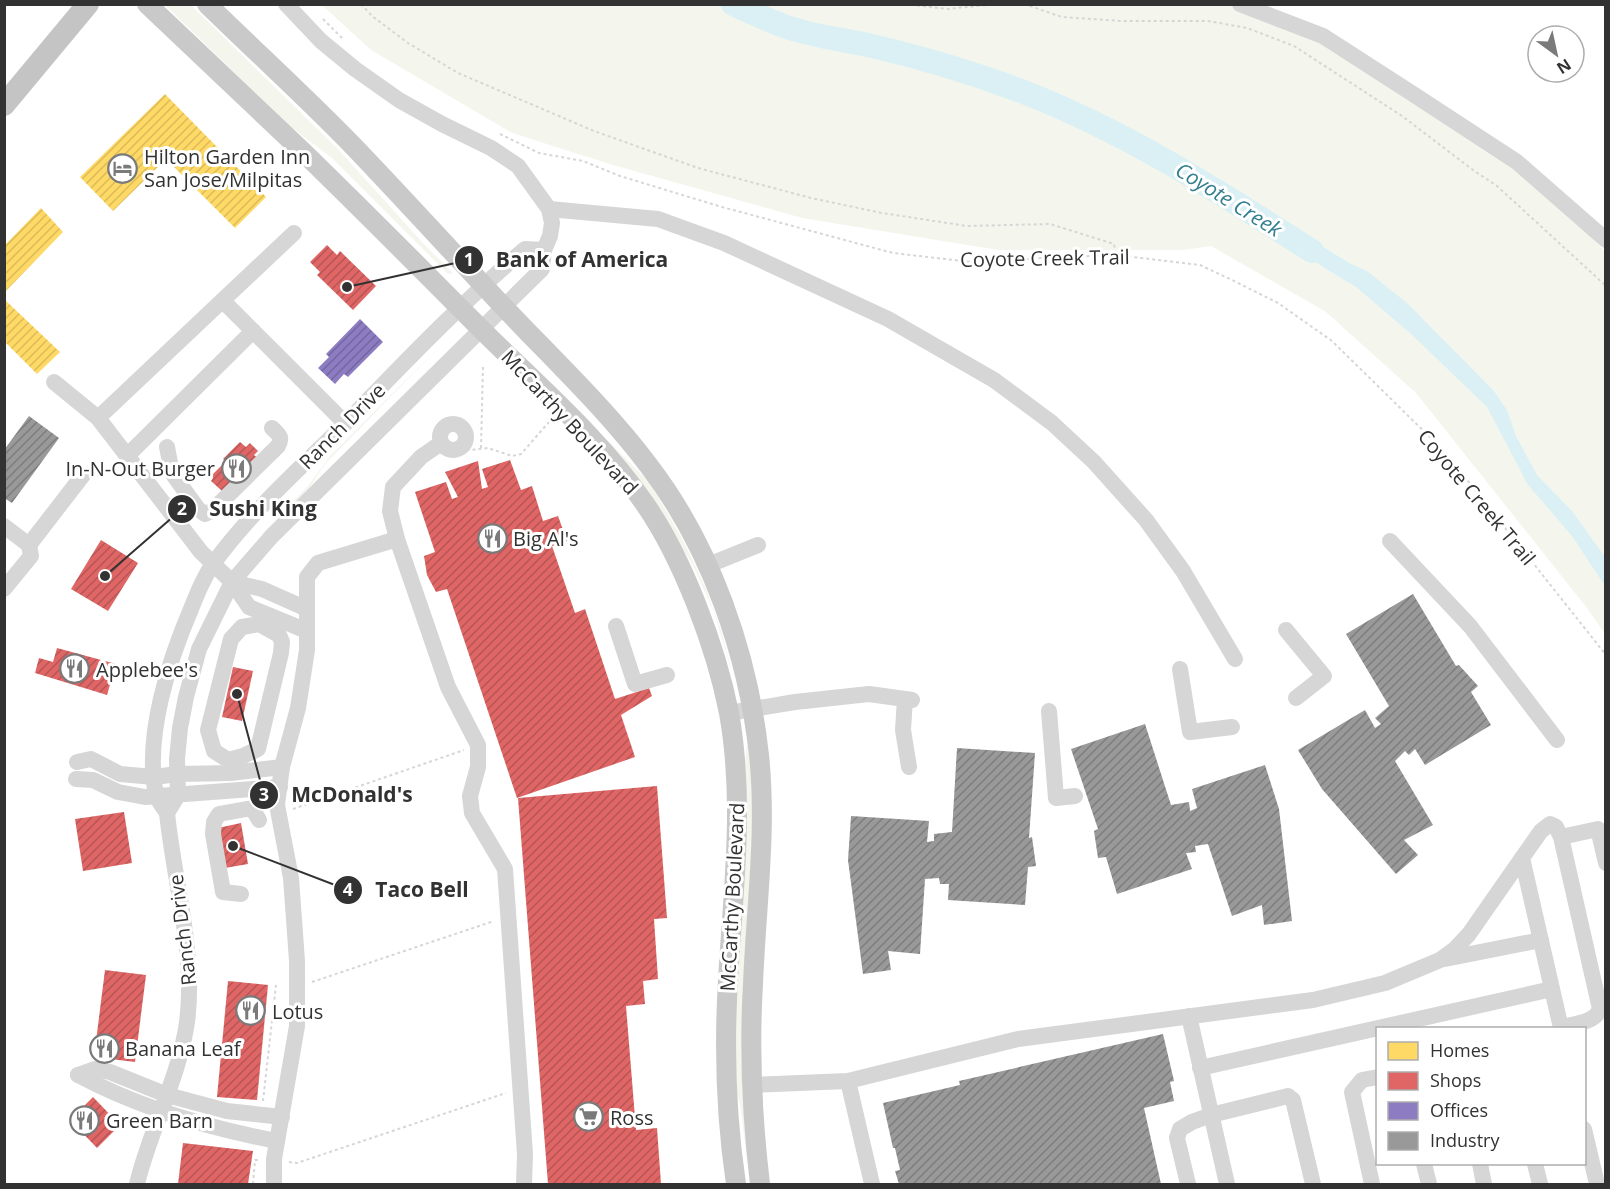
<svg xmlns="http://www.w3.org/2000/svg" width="1610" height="1189" font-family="'Open Sans',sans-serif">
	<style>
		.grass { fill: #f4f6ed }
		.water { fill: #daf0f4 }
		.homes { fill: url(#homes-hatch) }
		.shops { fill: url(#shops-hatch) }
		.offices { fill: url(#offices-hatch) }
		.industry { fill: url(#industry-hatch) }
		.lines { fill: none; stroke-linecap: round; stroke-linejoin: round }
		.river { stroke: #daf0f4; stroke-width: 24 }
		.path { stroke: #d6d6d6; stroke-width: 2; stroke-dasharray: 3 3; stroke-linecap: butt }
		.minor { stroke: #d6d6d6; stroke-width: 16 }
		.major { stroke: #c9c9c9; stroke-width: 20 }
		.highway { stroke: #c4c4c4; stroke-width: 22 }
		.labels { text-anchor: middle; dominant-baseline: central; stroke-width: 6; stroke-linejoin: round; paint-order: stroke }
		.poi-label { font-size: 20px; fill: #323232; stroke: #fff; text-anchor: start }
		.street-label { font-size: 20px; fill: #323232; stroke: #fff }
		.water-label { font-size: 21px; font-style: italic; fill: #327f8f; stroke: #fff }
		.leader { fill: none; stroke: #323232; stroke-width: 2 }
		.callout-dot { fill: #323232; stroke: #fff; stroke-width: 2 }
		.mark-label { font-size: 18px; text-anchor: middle; font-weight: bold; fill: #fff }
		.callout-label { font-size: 21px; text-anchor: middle; font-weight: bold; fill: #323232; stroke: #fff; stroke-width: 6; stroke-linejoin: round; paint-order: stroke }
	</style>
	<defs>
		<pattern id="homes-hatch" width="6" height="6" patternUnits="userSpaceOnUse" patternTransform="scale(1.5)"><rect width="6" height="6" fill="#ffd966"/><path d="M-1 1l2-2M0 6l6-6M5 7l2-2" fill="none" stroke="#dbbb59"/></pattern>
		<pattern id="shops-hatch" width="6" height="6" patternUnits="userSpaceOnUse" patternTransform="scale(1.5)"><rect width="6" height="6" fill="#e06666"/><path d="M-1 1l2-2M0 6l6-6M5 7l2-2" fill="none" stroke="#b65555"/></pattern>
		<pattern id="offices-hatch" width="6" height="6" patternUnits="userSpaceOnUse" patternTransform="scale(1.5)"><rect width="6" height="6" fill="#8e7cc3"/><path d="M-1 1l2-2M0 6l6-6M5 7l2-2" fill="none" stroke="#75669f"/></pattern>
		<pattern id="industry-hatch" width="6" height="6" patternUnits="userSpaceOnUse" patternTransform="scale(1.5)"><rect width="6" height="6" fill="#999"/><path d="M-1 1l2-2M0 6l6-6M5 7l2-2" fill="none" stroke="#7d7d7d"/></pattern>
	</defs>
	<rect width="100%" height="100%" fill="#fff"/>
	<g class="grass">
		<path d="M1248 4 1340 40 1517 166 1605 251V634L1587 608 1416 393 1326 312 1211 246 1183 250H998L802 218 613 165 512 133 371 50 322 5Z"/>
		<path d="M165 5H191L338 149 422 242 451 271 452 274H448L332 158 287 124Z"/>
		<path d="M442 344 325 464 310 487 260 536 308 486 330 456Z"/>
		<path d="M511 344 651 484 685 544 705 587 721 630 737 690 715 615 693 565 682 548Z"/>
		<path d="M747 743 750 762 753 819 741 1041 743 1107 750 1184 741 1110 733 1073 743 783Z"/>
	</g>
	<path class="water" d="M1289 226 1351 264 1367 271 1407 303 1494 391 1507 410 1516 436 1537 475 1572 511 1605 557V586L1572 536 1528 485 1487 407 1410 333 1356 287 1282 242Z"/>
	<g class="homes">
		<path d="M165 94 266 197 235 228 166 159 113 211 80 177Z"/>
		<path d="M41 208 63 232 4 293V246Z"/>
		<path d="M4 299 60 352 37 374 4 341Z"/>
	</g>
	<g class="shops">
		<path d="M327 245 337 255 340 251 376 286 353 310 317 275 320 272 310 262Z"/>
		<path d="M240 442 246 447 250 443 258 451 254 455 260 460 222 491 211 481 213 478 211 476 226 461 223 459Z"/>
		<path d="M510 460 521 490 532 486 543 521 558 516 567 541 552 546 575 613 585 609 615 699 649 688 652 696 621 715 635 757 517 798 447 589 436 592 427 575 424 556 435 552 415 492 446 482 452 499 458 497 445 472 478 461 482 489 488 487 482 469Z"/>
		<path d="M101 540 138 563 108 611 71 589Z"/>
		<path d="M57 648 116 664 107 695 35 673 39 658 53 662Z"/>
		<path d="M233 667 253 671 242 721 222 717Z"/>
		<path d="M657 786 667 918 654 919 658 979 643 981 645 1004 626 1006 636 1130 657 1128 661 1184H548L518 798Z"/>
		<path d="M124 812 132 863 83 871 75 819Z"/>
		<path d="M241 823 248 864 225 868 218 828Z"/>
		<path d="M105 970 146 975 135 1062 94 1057Z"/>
		<path d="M228 981 268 985 257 1100 217 1097Z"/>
		<path d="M93 1097 120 1125 97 1148 70 1120Z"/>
		<path d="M183 1143 253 1151 248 1184H178Z"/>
	</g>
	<path class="offices" d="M360 319 383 342 348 377 344 374 335 384 318 368 329 357 326 354Z"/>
	<g class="industry">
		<path d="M29 416 59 438 12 503 4 498V450Z"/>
		<path d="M1413 594 1456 666 1459 665 1478 686 1471 692 1491 725 1425 765 1415 749 1409 755 1405 751 1395 761 1433 825 1404 840 1418 855 1396 874 1322 789 1298 750 1365 710 1375 728 1381 724 1375 718 1389 706 1346 634Z"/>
		<path d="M1145 724 1171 805 1189 802 1190 811 1197 808 1192 789 1265 765 1279 809 1292 921 1264 925 1262 905 1232 916 1208 844 1195 846 1196 852 1186 853 1192 869 1117 894 1106 857 1098 858 1094 831 1098 829 1071 749Z"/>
		<path d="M957 748 1035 753 1029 838 1032 837 1036 866 1028 867 1025 905 948 900 949 884H940L939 878 925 879 920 954 888 951 891 970 863 974 848 860 851 816 929 821 927 842 934 841V834L952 832Z"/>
		<path d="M1163 1034 1174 1081 1170 1082 1174 1101 1144 1108 1161 1184H899L895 1171 900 1170 895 1148H893L883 1103 960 1085 959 1081Z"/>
	</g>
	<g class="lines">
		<path class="river" d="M733 4C750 12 767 20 784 26 811 36 840 39 868 45 920 57 971 72 1021 91 1125 131 1218 191 1312 251"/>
		<g class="path">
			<path d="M361 4 372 16 408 43 458 73 594 131 698 168 811 198 882 213 967 226 1050 224 1114 244 1116 255"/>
			<path d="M905 4 947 9 997 4"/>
			<path d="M1024 4 1062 17 1121 21H1208L1247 28 1294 46 1402 116 1473 170 1497 186 1606 286"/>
			<path d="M323 19 342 38"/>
			<path d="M500 134 539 153 583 161 620 176 722 207 893 253 980 263 1041 258 1116 255 1200 265 1230 279 1278 303 1332 341 1445 452 1606 655"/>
			<path d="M461 447 470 450 488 448 512 456 521 454 549 422"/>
			<path d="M481 448 483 365"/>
			<path d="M293 809 464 750"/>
			<path d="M312 982 494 921"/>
			<path d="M263 1101 276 985"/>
			<path d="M289 1162 297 1163 506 1093"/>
			<path d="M253 1184 255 1160H261"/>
		</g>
		<g class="minor">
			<path d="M1240 4 1323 36 1413 94 1517 162 1606 240"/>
			<path d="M549 209 658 219 724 243 888 319 994 380 1052 423 1094 462 1146 520 1183 571 1235 659"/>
			<path d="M223 301 345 423"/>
			<path d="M54 382 98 418 201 552 232 582 249 607 307 631"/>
			<path d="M98 418 294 233"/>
			<circle cx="453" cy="437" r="13"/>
			<path d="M441 443 421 457 393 487 390 511 397 539 448 687 478 745V767L470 796 472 813 505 869 525 1154 524 1184"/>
			<path d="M167 447 172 473 198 509 205 514 212 511 278 446C283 437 279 435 272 428"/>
			<path d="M127 456 253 331"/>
			<path d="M4 526 29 545 31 556 4 589"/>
			<path d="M1390 541 1470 626 1557 740"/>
			<path d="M29 545 83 475"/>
			<path d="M706 566 758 545"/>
			<path d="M232 582 262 589 307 609"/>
			<path d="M259 624 279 635 282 642 281 653 258 749 243 756 228 760 214 751 208 730 231 639 242 627Z"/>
			<path d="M616 626 635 684 667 675"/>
			<path d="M1286 630 1324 676 1296 698"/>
			<path d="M1180 669 1190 732 1232 727"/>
			<path d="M905 699 903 730 909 767"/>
			<path d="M1049 711 1056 798 1075 796"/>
			<path d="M729 713 795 702 869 694 912 700"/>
			<path d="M77 762 91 759 120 774 154 777 178 774 231 773 282 767"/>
			<path d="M76 779 93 780 118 792 145 797 280 787"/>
			<path d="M167 813 178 795 177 759 180 728 186 697 199 649 232 582 271 537 542 269 544 250 550 236 552 223 549 209 518 166 491 148 442 124 399 100 355 69 321 41 286 4"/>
			<path d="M1561 837 1598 829 1606 863"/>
			<path d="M1522 858 1541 831 1550 824 1556 827 1561 837 1600 1009C1595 1023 1574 1024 1561 1027"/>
			<path d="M241 894 223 892 213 834 214 822 219 814 252 808 259 820"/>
			<path d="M1445 959 1541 940"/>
			<path d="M1189 1016 1227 1184"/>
			<path d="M1200 1068 1552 989"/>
			<path d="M78 1075 95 1069 110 1072 167 1095 227 1111 282 1117"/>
			<path d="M78 1075C140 1108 208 1128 277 1141"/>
			<path d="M848 1081 872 1184"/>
			<path d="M752 1085 848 1081 1018 1039 1313 1000 1385 983 1440 960 1455 949 1469 934 1522 858 1561 1028"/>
			<path d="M1584 1129 1597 1184"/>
			<path d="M1424 1164 1429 1184"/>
			<path d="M1480 1164 1484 1184"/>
			<path d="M1535 1164 1540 1184"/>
			<path d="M137 1184C150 1129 179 1079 187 1022 196 953 174 882 167 813 163 807 157 800 156 794 144 738 169 660 191 609 197 594 203 578 213 564 250 513 298 470 343 426 402 365 460 304 525 249L544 250"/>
			<path d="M274 1184V1159L297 1026V961L291 878 277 805 282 767 298 708 307 650V577L318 563 397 539"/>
			<path d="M1188 1184 1177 1138 1180 1129 1192 1122 1211 1115 1288 1096 1293 1100 1313 1184"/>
			<path d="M1372 1184 1352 1092 1362 1080 1378 1077"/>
		</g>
		<g class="major">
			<path d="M147 4C198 53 250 101 301 150 362 209 421 269 481 329 537 385 600 438 645 504 683 559 716 647 729 713 745 802 733 891 728 980 724 1048 726 1117 736 1184"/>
			<path d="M207 4C257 53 309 100 357 150 400 195 442 241 485 287 539 346 600 401 649 466 711 547 748 654 759 755 767 831 756 907 753 984 749 1051 752 1117 760 1184"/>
		</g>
		<path class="highway" d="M4 105 88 4"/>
	</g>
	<defs>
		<symbol id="hotel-ring" viewBox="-11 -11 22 22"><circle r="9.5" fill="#fff" stroke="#7a7a7a" stroke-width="1.5"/><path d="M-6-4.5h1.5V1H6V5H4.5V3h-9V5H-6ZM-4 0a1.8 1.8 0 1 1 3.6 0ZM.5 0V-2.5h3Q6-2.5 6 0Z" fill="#7a7a7a"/></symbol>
		<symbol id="restaurant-ring" viewBox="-11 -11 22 22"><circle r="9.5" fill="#fff" stroke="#7a7a7a" stroke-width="1.5"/><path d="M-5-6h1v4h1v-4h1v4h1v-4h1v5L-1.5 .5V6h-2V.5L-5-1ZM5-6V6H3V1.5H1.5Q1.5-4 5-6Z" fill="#7a7a7a"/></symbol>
		<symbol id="supermarket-ring" viewBox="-11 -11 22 22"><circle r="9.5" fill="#fff" stroke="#7a7a7a" stroke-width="1.5"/><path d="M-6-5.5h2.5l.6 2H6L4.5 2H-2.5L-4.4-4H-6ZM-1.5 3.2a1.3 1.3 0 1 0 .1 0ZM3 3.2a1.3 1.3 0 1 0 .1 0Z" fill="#7a7a7a"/></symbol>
	</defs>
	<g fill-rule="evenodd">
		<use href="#hotel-ring" x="106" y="152" width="33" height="33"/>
		<use href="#restaurant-ring" x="220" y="452" width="33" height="33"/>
		<use href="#restaurant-ring" x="476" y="522" width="33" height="33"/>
		<use href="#restaurant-ring" x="58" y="652" width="33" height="33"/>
		<use href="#restaurant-ring" x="234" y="994" width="33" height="33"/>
		<use href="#restaurant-ring" x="88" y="1032" width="33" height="33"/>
		<use href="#supermarket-ring" x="572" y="1100" width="33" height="33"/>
		<use href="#restaurant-ring" x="68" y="1104" width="33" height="33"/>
	</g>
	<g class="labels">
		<g class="poi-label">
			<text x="144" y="156">Hilton Garden Inn<tspan x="144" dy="23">San Jose/Milpitas</tspan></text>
			<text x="215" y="468" text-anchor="end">In-N-Out Burger</text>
			<text x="513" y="538">Big Al's</text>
			<text x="96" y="669">Applebee's</text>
			<text x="272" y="1011">Lotus</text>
			<text x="125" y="1048">Banana Leaf</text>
			<text x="610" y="1117">Ross</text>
			<text x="106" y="1120">Green Barn</text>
		</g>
		<g class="street-label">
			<text transform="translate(1045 258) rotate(-1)">Coyote Creek Trail</text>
			<text transform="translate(570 422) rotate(47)">McCarthy Boulevard</text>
			<text transform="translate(342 426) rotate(-45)">Ranch Drive</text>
			<text transform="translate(1477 497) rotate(50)">Coyote Creek Trail</text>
			<text transform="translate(732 897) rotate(-87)">McCarthy Boulevard</text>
			<text transform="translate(182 930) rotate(-97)">Ranch Drive</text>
		</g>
		<g class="water-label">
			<text transform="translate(1229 199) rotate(32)">Coyote Creek</text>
		</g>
	</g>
	<path class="leader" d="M347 287L469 260M105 576L182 509M237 694L264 795M233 846L348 890"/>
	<g class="callout-dot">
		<circle cx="347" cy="287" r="6"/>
		<circle cx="105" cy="576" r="6"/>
		<circle cx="237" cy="694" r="6"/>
		<circle cx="233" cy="846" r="6"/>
		<circle cx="469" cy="260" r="15"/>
		<circle cx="182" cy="509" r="15"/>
		<circle cx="264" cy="795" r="15"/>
		<circle cx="348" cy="890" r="15"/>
	</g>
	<g class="mark-label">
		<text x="469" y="266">1</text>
		<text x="182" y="515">2</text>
		<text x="264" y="801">3</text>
		<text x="348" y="896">4</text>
	</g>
	<g class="callout-label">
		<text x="582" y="267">Bank of America</text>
		<text x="263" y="516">Sushi King</text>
		<text x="352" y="802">McDonald's</text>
		<text x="422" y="897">Taco Bell</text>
	</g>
	<rect width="1610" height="1189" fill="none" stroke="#323232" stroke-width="12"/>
	<rect x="1376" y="1027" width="210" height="138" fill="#ffffff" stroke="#adadad" stroke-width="1.5"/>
	<rect x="1388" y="1042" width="30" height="18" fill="#ffd966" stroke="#adadad" stroke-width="1.5"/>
	<text x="1430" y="1057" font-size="18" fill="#323232">Homes</text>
	<rect x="1388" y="1072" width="30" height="18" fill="#e06666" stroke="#adadad" stroke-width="1.5"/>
	<text x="1430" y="1087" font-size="18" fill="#323232">Shops</text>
	<rect x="1388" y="1102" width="30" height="18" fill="#8e7cc3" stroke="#adadad" stroke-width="1.5"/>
	<text x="1430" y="1117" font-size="18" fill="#323232">Offices</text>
	<rect x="1388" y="1132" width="30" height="18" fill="#999999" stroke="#adadad" stroke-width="1.5"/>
	<text x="1430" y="1147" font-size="18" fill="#323232">Industry</text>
	<g transform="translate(1556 54) rotate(147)"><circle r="28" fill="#ffffff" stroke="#adadad" stroke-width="1.5"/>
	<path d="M0-4.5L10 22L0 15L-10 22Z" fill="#7a7a7a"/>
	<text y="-9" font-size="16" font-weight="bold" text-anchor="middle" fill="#323232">N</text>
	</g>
</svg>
